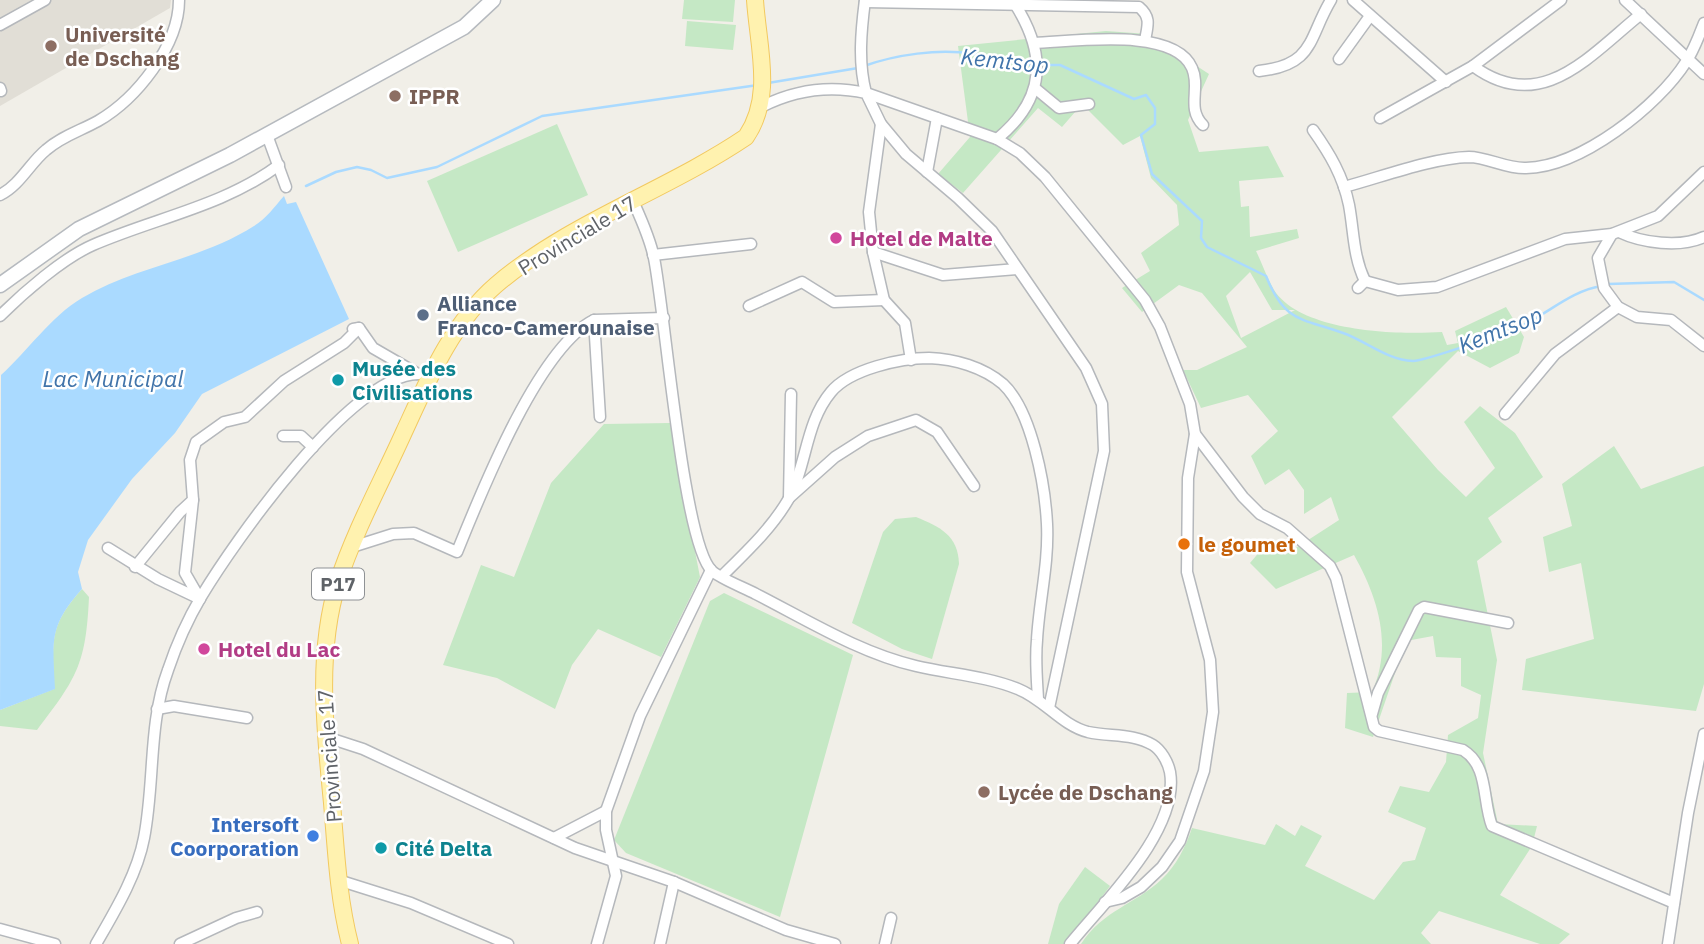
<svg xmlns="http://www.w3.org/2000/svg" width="1704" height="944" font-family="'IBM Plex Sans',sans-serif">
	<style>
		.education { fill: #e1ded6 }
		.green { fill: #c5e8c5; fill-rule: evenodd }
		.water { fill: #aadaff }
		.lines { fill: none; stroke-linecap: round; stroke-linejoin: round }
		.stream { stroke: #aadaff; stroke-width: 2.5 }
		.street-casing { stroke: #b5b8bc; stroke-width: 13 }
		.secondary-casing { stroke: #b6babf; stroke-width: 17 }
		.primary-casing { stroke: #f2c960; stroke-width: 18 }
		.street { stroke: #fff; stroke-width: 10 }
		.secondary { stroke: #fff; stroke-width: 14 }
		.primary { stroke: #fff2af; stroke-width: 16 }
		.education-dot { fill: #8d6e63; stroke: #fff; stroke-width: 2.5 }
		.hotel-dot { fill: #d1479c; stroke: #fff; stroke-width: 2.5 }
		.service-dot { fill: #5c6f8a; stroke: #fff; stroke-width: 2.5 }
		.culture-dot { fill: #0f9aa8; stroke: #fff; stroke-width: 2.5 }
		.food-dot { fill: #e8710a; stroke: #fff; stroke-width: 2.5 }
		.shop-dot { fill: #3f7fe0; stroke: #fff; stroke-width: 2.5 }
		.labels { text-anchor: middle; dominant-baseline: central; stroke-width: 5; stroke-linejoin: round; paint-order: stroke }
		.shield { fill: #fff; stroke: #8f9295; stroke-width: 2 }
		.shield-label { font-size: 19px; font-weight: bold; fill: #5f6368 }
		.education-label { font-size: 21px; font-weight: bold; fill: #785e54; stroke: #fff; text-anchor: start }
		.street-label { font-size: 21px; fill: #5f6368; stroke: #fff }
		.hotel-label { font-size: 21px; font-weight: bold; fill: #b23c85; stroke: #fff; text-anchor: start }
		.service-label { font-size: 21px; font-weight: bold; fill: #4e5e75; stroke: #fff; text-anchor: start }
		.culture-label { font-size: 21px; font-weight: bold; fill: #0d838f; stroke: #fff; text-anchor: start }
		.food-label { font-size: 21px; font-weight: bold; fill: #c56008; stroke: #fff; text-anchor: start }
		.shop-label { font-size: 21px; font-weight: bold; fill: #366cbe; stroke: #fff; text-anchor: end }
		.water-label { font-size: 23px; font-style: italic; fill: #4174aa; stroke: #fff }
	</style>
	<rect width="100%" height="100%" fill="#f1efe8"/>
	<path class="education" d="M0 0H171L170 8 0 106Z"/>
	<g class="green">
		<path d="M684 0H735L733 22 682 19Z"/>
		<path d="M687 21 736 25 733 50 685 46Z"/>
		<path d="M1106 31 1148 34 1209 74 1188 120 1199 152 1268 146 1284 177 1239 181 1241 207 1249 206 1250 237 1297 229 1299 238 1256 251C1262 263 1267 278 1274 290 1301 332 1397 335 1442 332L1447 345 1458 343 1455 331 1506 307 1524 337 1519 353 1490 368 1458 351 1392 417 1438 470 1466 497 1495 468 1464 422 1480 406 1515 433 1543 477 1488 518 1502 542 1477 561 1497 660 1483 753 1498 824 1537 826 1532 846 1500 895 1570 934 1559 944H1540L1439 911 1421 933 1431 944H1081C1103 910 1136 904 1162 879 1176 866 1186 846 1192 828L1265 845 1276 824 1295 836 1301 825 1322 836 1305 866 1374 900 1403 862 1415 860 1426 828 1388 812 1400 786 1429 792 1446 762 1448 735 1478 718 1481 695 1461 686V658L1436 657 1433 636 1406 641 1373 737 1345 728 1347 693 1372 692C1393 645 1378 598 1354 555L1276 589 1250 563 1267 543 1285 555 1339 520 1331 497 1304 514V490L1289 469 1265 485 1251 456 1278 431 1248 395 1201 408 1183 370H1197L1247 347 1202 293 1179 285 1142 312 1122 288 1150 271 1141 253 1179 225 1177 205 1151 178 1140 136 1123 145 1082 104 1062 127 1038 108 963 193 938 174 970 137 958 46ZM1250 272 1272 310H1295L1241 338 1226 296Z"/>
		<path d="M557 124 588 195 458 252 427 181Z"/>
		<path d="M670 423 700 577 661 657 598 629 572 665 555 709 497 678 443 665 481 565 514 577 551 483 604 424Z"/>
		<path d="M1614 446 1641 489 1704 466V684L1696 711 1522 690 1526 659 1594 639 1581 563 1549 572 1543 537 1572 526 1562 484Z"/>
		<path d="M916 517C940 527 958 535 959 564L932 659 902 649 852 623 883 532 895 519Z"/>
		<path d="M82 589 89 597C86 664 77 678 37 730L0 726V710L54 689C53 641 48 627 82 589Z"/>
		<path d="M724 593 853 655 780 917 626 853 614 840 710 601Z"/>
		<path d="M1085 867 1110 886 1067 944H1048L1059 904Z"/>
	</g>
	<path class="water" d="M284 196 287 204 296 202 349 319 202 394 175 433 132 479 88 540 78 572 82 589C48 627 53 641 55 689L0 710 1 375C28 351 50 317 82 298 136 266 201 260 254 226 266 219 275 206 284 196Z"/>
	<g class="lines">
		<g class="stream">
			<path d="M1039 65H1060L1134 99 1146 95 1155 108V124L1141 135 1152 174 1202 221 1201 238 1207 247 1266 276C1285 323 1301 318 1343 333 1366 341 1387 360 1413 361 1424 361 1512 331 1525 324 1551 311 1572 291 1601 286"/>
			<path d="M864 66C895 55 939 48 973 54 994 58 1011 64 1032 65"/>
			<path d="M768 83 858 68"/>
			<path d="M306 186 336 172 357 167 371 170 387 178 437 167 542 116 758 85"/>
			<path d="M1608 284 1674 282 1704 300"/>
		</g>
		<defs>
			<g id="street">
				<path d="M865 0C861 31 858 63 866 93L997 139 1020 153 1045 177 1145 300 1160 327 1190 404 1195 434 1188 478 1187 572 1210 660 1213 712 1204 771 1180 841 1162 867 1141 887 1122 898 1105 902"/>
				<path d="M1353 0 1446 82"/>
				<path d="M1625 0 1704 74"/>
				<path d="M865 2 1139 7C1151 17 1148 25 1145 40"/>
				<path d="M0 25 45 0"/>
				<path d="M1034 43C1072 42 1174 26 1192 68 1201 88 1186 108 1203 125"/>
				<path d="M1339 59 1370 16"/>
				<path d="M1473 66C1541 116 1589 56 1641 14"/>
				<path d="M1259 71C1315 65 1308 38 1331 0"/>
				<path d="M0 88 1 91"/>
				<path d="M1036 89 1059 108 1089 104"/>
				<path d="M761 107C794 90 830 85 866 93L881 124 906 154 958 198 992 231 1086 368 1102 404 1104 451 1049 708"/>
				<path d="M1380 118 1473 66 1561 0"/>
				<path d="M881 124 869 212 873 252 884 300 905 323 911 360"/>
				<path d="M1313 130C1330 154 1343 176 1349 205 1354 232 1353 256 1365 281"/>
				<path d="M267 135 286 187"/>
				<path d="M997 139C1047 98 1047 53 1013 1"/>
				<path d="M927 172 937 118"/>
				<path d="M1344 187C1382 177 1431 158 1469 157 1487 157 1507 169 1526 168 1581 167 1658 106 1686 62 1694 50 1699 36 1704 23"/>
				<path d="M0 195C20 185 30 163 46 150 62 136 80 131 98 121 136 99 179 46 179 0"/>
				<path d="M633 201C641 219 650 238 654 258 665 311 683 544 712 571 723 580 743 587 756 594 807 620 860 653 916 666 950 674 986 676 1018 689 1044 699 1061 725 1088 732 1110 737 1133 733 1153 745 1161 750 1168 762 1170 772 1180 830 1104 902 1070 944"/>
				<path d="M1619 232C1642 243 1680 248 1704 237"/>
				<path d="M1612 234 1598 258 1604 288 1618 307 1637 317 1671 320 1704 346"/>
				<path d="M873 252 943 275 1017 269"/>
				<path d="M653 255 751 244"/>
				<path d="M1358 288 1365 281 1398 290 1437 287 1565 239 1612 234 1658 216 1704 172"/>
				<path d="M749 306 802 282 834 302 884 300"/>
				<path d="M0 316C23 293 63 258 93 245 155 218 224 206 279 165"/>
				<path d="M594 320 600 417"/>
				<path d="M353 329 359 328 373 348 418 374"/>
				<path d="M791 394 789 498 835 457 868 436 916 420 937 432 974 486"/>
				<path d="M1505 414 1555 354 1618 307"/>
				<path d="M1195 434 1243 497 1260 514 1287 528 1330 566 1336 578 1374 727 1379 731 1463 750C1489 766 1482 800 1492 826L1674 903"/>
				<path d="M283 436H301L313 447"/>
				<path d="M352 547 393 534 414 533 457 552C481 493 538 348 594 320L664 318"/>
				<path d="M108 548 158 579 200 599 185 573 193 500"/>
				<path d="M135 567 180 512 193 500 190 460 196 442 224 422 245 417 284 381 344 343 359 328"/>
				<path d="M722 576C746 552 771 529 788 500 807 466 805 423 831 392 850 369 901 358 929 358 955 359 983 367 1003 384 1032 411 1045 485 1047 524 1049 563 1039 602 1037 640 1035 660 1037 680 1038 699"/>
				<path d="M157 709 174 706 247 718"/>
				<path d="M1372 714 1378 693 1419 610 1424 607 1508 623"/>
				<path d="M326 737 363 749 575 848 674 882 786 930 835 944"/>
				<path d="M554 838 606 811"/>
				<path d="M338 880 411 903 508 944"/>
				<path d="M0 929 55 944"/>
				<path d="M96 944C115 911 137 875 144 838 155 782 148 724 168 670 176 646 188 619 201 597 234 542 351 375 418 374"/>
				<path d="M180 944 236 918 257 912"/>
				<path d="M597 944 616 876 606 830V811L640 716 711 570"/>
				<path d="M660 944 674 882"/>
				<path d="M885 944 891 918"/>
				<path d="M1668 944 1688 813 1704 734"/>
			</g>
			<path id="secondary" d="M0 285 79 229 230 155 464 27 493 0"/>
			<path id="primary" d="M350 944C338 897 336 850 332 803 325 730 316 653 338 582 355 530 382 481 404 432 428 380 452 323 496 285 570 222 666 191 746 137 774 96 758 47 755 0"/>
		</defs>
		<use href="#street" class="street-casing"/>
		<use href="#secondary" class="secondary-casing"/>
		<use href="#primary" class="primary-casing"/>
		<use href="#street" class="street"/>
		<use href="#secondary" class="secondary"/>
		<use href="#primary" class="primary"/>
	</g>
	<g class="education-dot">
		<circle cx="51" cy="46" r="7"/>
		<circle cx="395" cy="96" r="7"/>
		<circle cx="984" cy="792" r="7"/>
	</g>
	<g class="hotel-dot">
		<circle cx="836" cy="238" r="7"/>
		<circle cx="204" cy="649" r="7"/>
	</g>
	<circle class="service-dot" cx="423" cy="315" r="7"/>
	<g class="culture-dot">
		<circle cx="338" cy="380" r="7"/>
		<circle cx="381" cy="848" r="7"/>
	</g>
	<circle class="food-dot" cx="1184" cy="544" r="7"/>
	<circle class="shop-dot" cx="313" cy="836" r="7"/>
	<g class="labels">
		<rect class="shield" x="312" y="568.5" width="52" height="31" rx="5"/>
		<g class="shield-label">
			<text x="338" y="584">P17</text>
		</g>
		<g class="education-label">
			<text x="65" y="34">Université<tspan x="65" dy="24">de Dschang</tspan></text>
			<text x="409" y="96">IPPR</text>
			<text x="998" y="792">Lycée de Dschang</text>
		</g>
		<g class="street-label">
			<text transform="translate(577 235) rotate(-31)">Provinciale 17</text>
			<text transform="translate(329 756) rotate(-94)">Provinciale 17</text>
		</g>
		<g class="hotel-label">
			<text x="850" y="238">Hotel de Malte</text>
			<text x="218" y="649">Hotel du Lac</text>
		</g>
		<g class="service-label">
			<text x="437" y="303">Alliance<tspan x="437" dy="24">Franco-Camerounaise</tspan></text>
		</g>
		<g class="culture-label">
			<text x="352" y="368">Musée des<tspan x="352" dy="24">Civilisations</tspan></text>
			<text x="395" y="848">Cité Delta</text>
		</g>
		<g class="food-label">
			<text x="1198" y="544">le goumet</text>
		</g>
		<g class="shop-label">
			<text x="299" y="824">Intersoft<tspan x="299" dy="24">Coorporation</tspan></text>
		</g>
		<g class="water-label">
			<text transform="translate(1005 60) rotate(6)">Kemtsop</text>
			<text transform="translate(1500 329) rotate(-22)">Kemtsop</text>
			<text x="113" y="378">Lac Municipal</text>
		</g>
	</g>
</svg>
